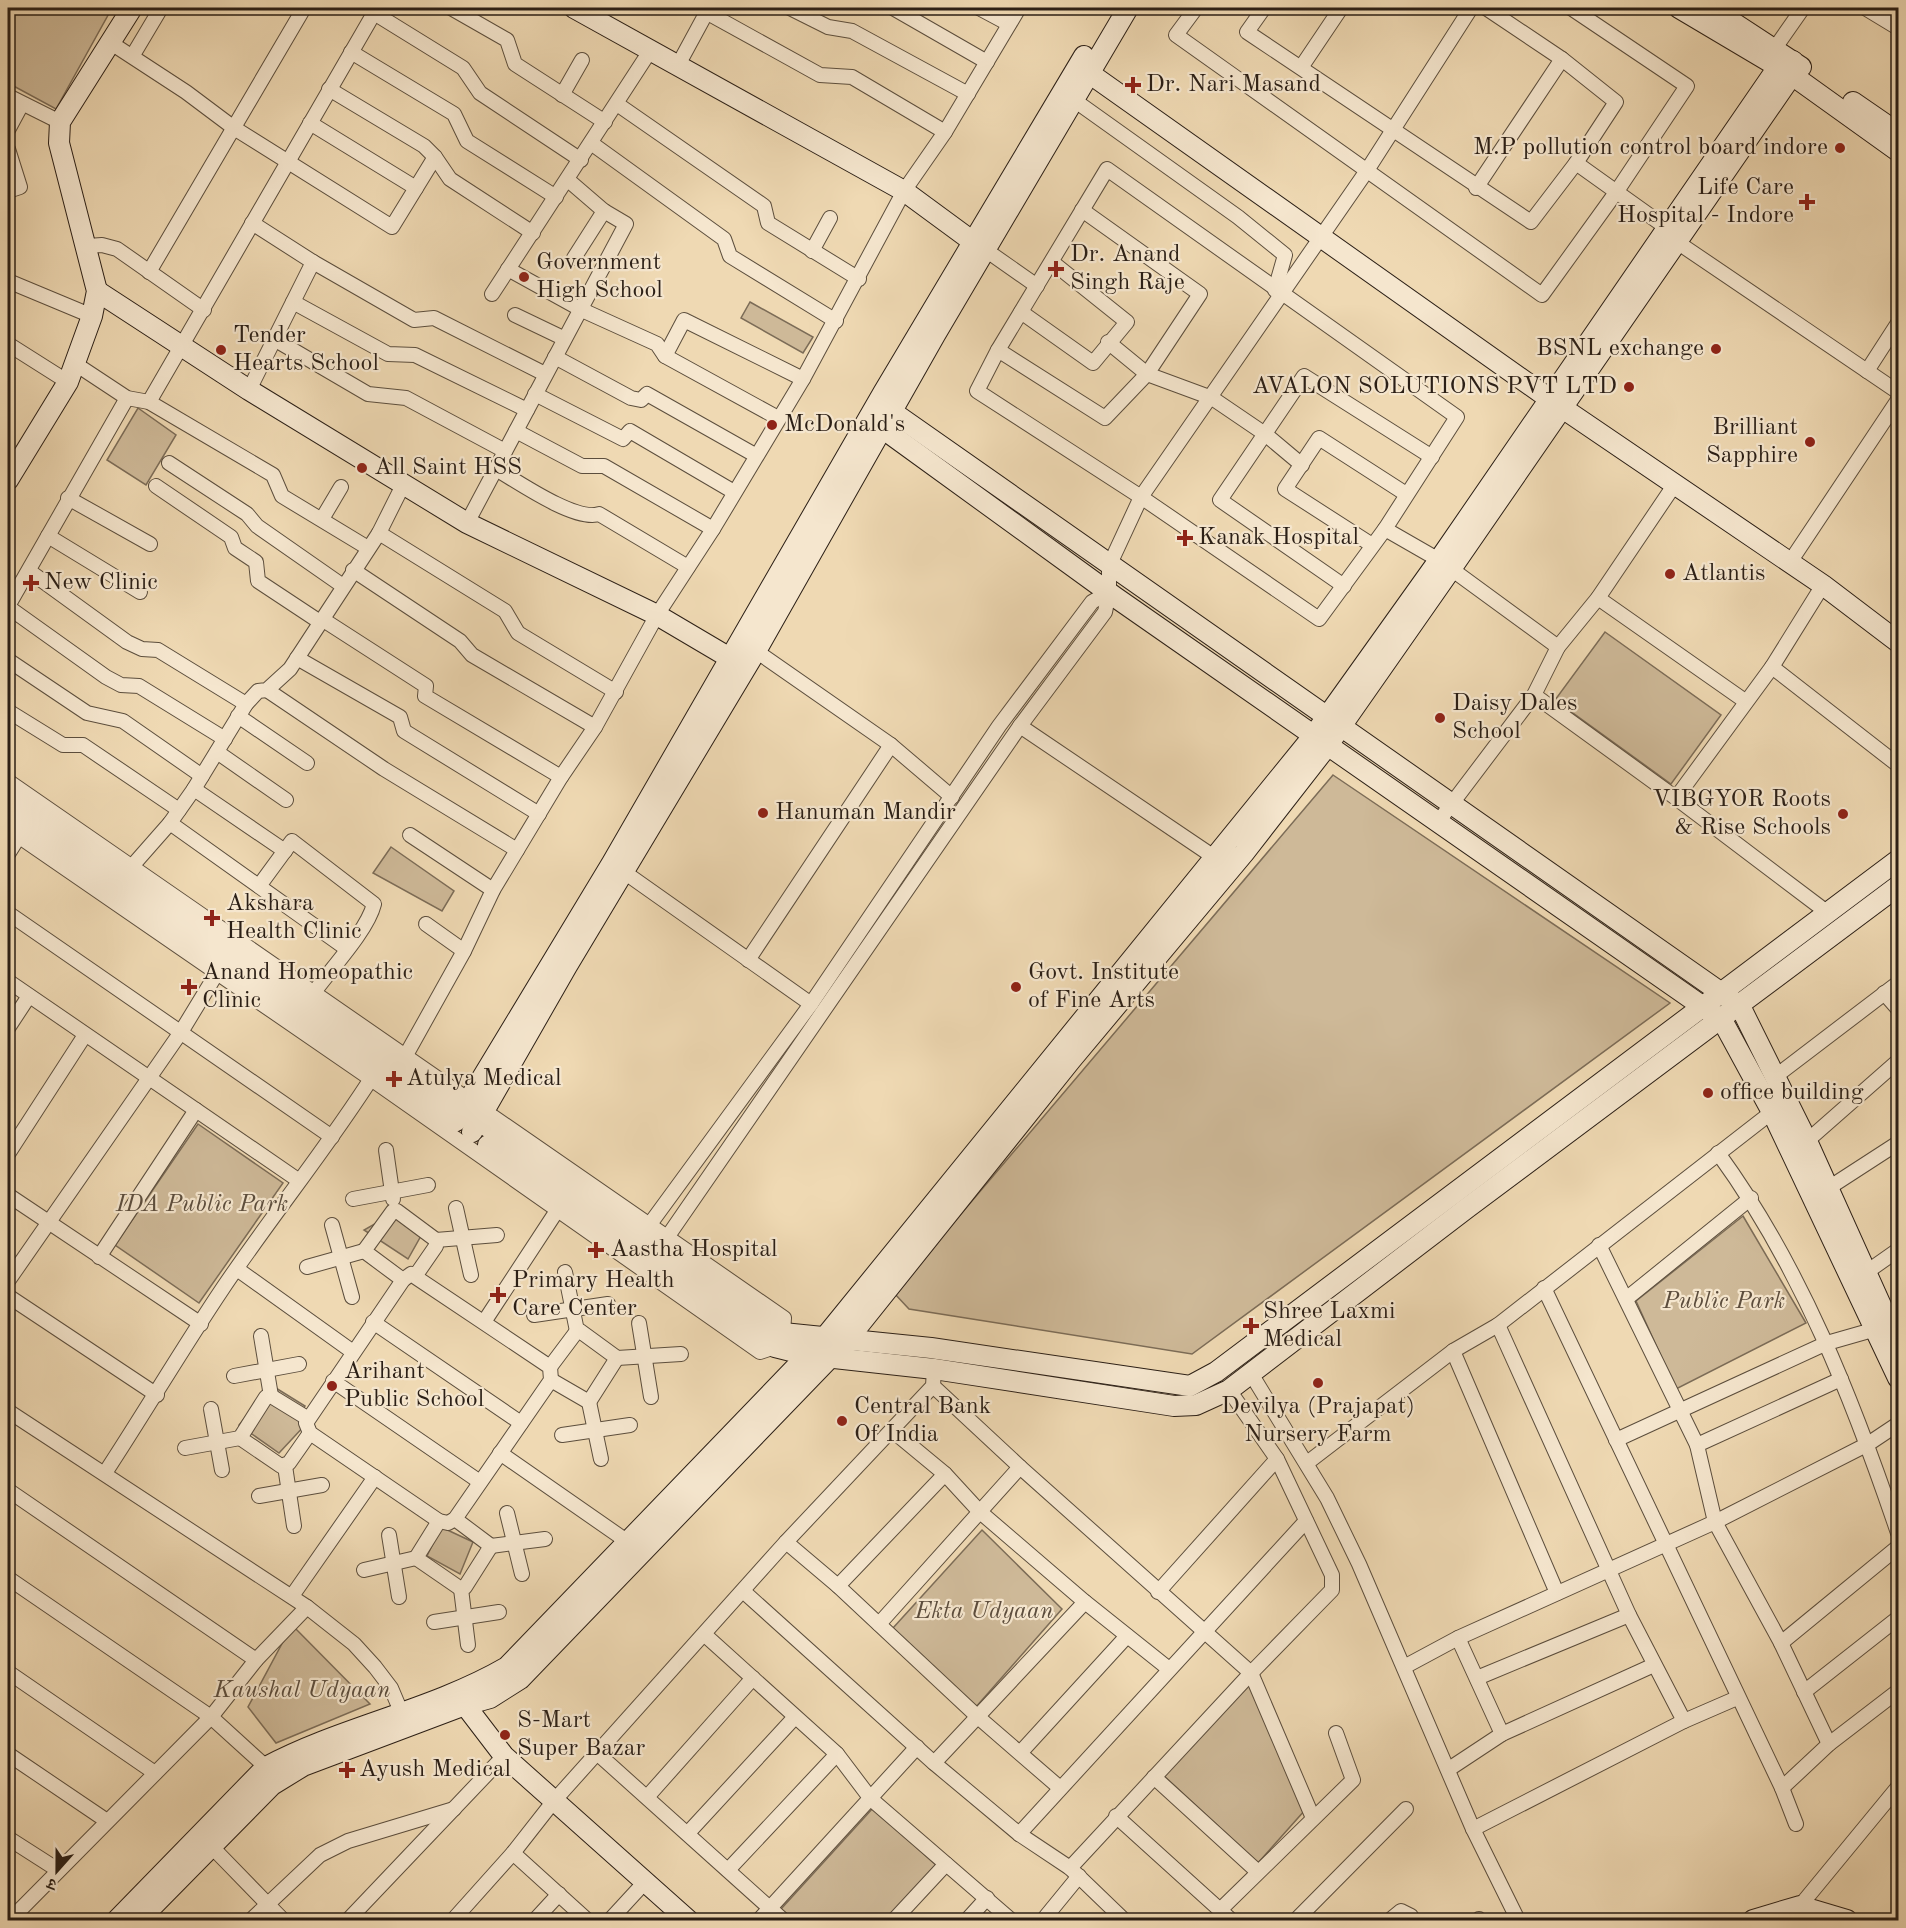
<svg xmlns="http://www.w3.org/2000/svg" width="1906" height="1928" font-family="'Old Standard TT','Noto Serif Devanagari',serif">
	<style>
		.green { fill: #ceb998; stroke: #7c6c57; stroke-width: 1.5 }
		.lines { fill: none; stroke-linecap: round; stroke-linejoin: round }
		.street-casing { stroke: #5c4e3d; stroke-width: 16 }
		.secondary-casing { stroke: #2b1f16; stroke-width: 22 }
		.street { stroke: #f5e6ce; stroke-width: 14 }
		.secondary { stroke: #f5e6ce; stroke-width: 20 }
		.poi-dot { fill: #8f2418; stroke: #f5e6ce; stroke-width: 2 }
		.labels { text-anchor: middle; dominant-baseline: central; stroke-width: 4.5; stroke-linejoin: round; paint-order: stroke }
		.poi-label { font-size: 24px; fill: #2b1f16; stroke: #f5e6ce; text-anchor: start }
		.park-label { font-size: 24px; font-style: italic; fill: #5c4d3d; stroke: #f5e6ce }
	</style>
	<rect width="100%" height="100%" fill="#efd9b3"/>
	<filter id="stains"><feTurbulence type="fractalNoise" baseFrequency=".00333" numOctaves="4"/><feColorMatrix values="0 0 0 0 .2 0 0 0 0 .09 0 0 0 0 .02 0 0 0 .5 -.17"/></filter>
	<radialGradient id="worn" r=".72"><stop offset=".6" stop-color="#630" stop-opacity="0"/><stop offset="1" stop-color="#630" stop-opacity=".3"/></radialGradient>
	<g class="green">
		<path d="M8 8H112L56 109 8 83Z"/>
		<path d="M750 302 813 337 803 353 741 318Z"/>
		<path d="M138 408 176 435 146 485 107 460Z"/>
		<path d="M1605 632 1721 715 1671 784 1555 700Z"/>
		<path d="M1333 775 1670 1003 1192 1354 909 1309 894 1293Z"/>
		<path d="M391 847 454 891 442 911 373 873Z"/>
		<path d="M198 1124 283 1183 199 1303 115 1245Z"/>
		<path d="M401 1209 422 1234 408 1259 364 1230Z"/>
		<path d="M1743 1216 1806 1323 1676 1389 1636 1301Z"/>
		<path d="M271 1385 305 1406 298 1417 306 1424 279 1453 239 1425Z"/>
		<path d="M441 1527 473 1542 460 1574 427 1556Z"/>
		<path d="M982 1530 1062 1609 975 1708 893 1628Z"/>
		<path d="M292 1625 370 1704 276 1743 248 1707Z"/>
		<path d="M1248 1679 1305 1810 1258 1863 1163 1775Z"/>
		<path d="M873 1808 937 1866 887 1920H794L781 1909Z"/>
	</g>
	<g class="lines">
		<defs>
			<g id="street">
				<path d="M451 8 507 40 515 64 605 122"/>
				<path d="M790 8 828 27 852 31 968 94"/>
				<path d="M893 8 987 62"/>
				<path d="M979 8 1009 24"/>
				<path d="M1196 8 1176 35 1542 295 1617 191 1687 86 1571 8"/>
				<path d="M1264 8 1247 32 1531 222 1576 163 1616 102 1562 59 1486 8"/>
				<path d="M1865 8 1898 28"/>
				<path d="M706 12 820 75 852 77 945 132"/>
				<path d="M374 13 463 68 480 93 581 160"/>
				<path d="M111 43 186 92 234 128 392 227 435 157"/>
				<path d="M1775 48 1803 8"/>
				<path d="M351 52 454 114 467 141 556 197"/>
				<path d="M133 55 161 8"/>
				<path d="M1302 66 1341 8"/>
				<path d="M677 67 709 8"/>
				<path d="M329 89 424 146 435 157 450 179 533 233"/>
				<path d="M562 95 582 60"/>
				<path d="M8 96 60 122"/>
				<path d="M1074 100 1238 217 1285 255 1275 290"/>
				<path d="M617 104 764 206 768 223 859 279"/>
				<path d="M310 123 416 188"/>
				<path d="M8 130 22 104"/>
				<path d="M591 143 724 239 730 256 836 321"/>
				<path d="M8 149 20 187 8 191"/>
				<path d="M1576 163 1667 228 1677 242 1898 392"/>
				<path d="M1107 169 1457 417 1385 529 1319 619 1141 497 977 391 998 350Z"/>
				<path d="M1476 188 1562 59"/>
				<path d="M252 223 313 262"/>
				<path d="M88 246 102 245 117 249 204 310"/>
				<path d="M980 246 1037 286"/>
				<path d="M812 251 830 218"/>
				<path d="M574 258 604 211"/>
				<path d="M508 269 582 310 657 344 665 356 778 418"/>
				<path d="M149 272 304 8"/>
				<path d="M8 281 92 316"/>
				<path d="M492 294 650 51"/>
				<path d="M293 302 388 354 415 355 527 410"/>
				<path d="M1021 312 1093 363 1127 322 1052 262"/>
				<path d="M515 315 563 338"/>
				<path d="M274 339 368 394 406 398 505 451"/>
				<path d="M1108 342 1147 374 1212 398 1265 434 1302 465"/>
				<path d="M8 344 68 382"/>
				<path d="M998 350 1105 418 1147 374 1200 294 1082 210"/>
				<path d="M665 356 684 320 803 379"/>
				<path d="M555 357 631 398 641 400 647 394 755 455"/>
				<path d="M74 363 127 398 149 402 273 475 282 496 368 548"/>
				<path d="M1867 371 1898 323"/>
				<path d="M249 390 313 262 414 320 434 318 545 374"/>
				<path d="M535 394 623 439 630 431 734 492"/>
				<path d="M149 402 377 8"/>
				<path d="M516 431 582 466H604L713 529"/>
				<path d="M169 463 247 514 257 526 343 586"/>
				<path d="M496 469C518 482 576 522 599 514L688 567"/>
				<path d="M156 486 231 537 235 548 256 562 258 581 320 622"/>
				<path d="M68 498 150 544"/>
				<path d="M322 519 341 487"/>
				<path d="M467 523 626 224 604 211 568 180"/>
				<path d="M1385 529 1439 560 1558 647"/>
				<path d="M379 533 505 611 518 633 616 692"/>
				<path d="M48 536 140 592"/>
				<path d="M1372 545 1285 489 1319 438 1406 494"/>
				<path d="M1790 562 1898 400"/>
				<path d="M353 570 460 641 472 655 595 727"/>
				<path d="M29 571 127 642 142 649 158 650 246 704"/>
				<path d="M1344 586 1220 500 1304 376 1432 457"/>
				<path d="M1598 598 1745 701"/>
				<path d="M8 606 127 398"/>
				<path d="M8 607 106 677 121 685 139 686 225 739"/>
				<path d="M322 619 426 686 425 696 561 777"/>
				<path d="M756 651 891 745 952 797"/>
				<path d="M297 658 400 717 404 731 539 814"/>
				<path d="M8 660 87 713 123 721 202 776"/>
				<path d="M1772 667 1898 765"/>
				<path d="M267 690 384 769 517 850"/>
				<path d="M1534 695 1676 798 1828 913"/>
				<path d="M8 711 63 745H83L179 810"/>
				<path d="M238 716 307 763"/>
				<path d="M1020 726 1214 857"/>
				<path d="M217 752 286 800"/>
				<path d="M8 781 784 1318 783 1333 775 1347 760 1352 371 1079 8 829"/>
				<path d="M194 789 285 851"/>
				<path d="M1676 798 1772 667 1823 585"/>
				<path d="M1438 822 1534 695 1558 647 1598 598 1675 484"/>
				<path d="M170 823 347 949"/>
				<path d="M410 835 493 890"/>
				<path d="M8 854 23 830"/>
				<path d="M617 867 811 1004"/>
				<path d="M126 873 170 823 194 789 246 704 258 691 267 690 290 669 379 533 404 483"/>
				<path d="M259 886 292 841 374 904C367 932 327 973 309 999"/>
				<path d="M8 913 332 1137"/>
				<path d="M426 924 464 951"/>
				<path d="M748 960 891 745"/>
				<path d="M8 981 298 1180"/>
				<path d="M1884 993 1898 1009"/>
				<path d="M8 1028 29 996"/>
				<path d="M401 1064 464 951 493 890 561 777 595 727 657 615 713 529 803 379 904 191 945 132 1019 8"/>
				<path d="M1776 1076 1898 983"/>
				<path d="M1807 1141 1898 1061"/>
				<path d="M386 1150 393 1199"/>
				<path d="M1718 1153C1801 1267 1853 1400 1898 1533"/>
				<path d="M8 1154 85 1035"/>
				<path d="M1827 1189 1898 1143"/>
				<path d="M8 1195 201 1324"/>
				<path d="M353 1199 428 1185"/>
				<path d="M456 1208 471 1275"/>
				<path d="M650 1224 811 1004 999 726 1092 602 1109 592"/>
				<path d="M332 1225 352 1297"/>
				<path d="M668 1236 1020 726 1105 612 1109 592V566L1141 497 1366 172 1471 8"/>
				<path d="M436 1240 497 1235"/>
				<path d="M1599 1245 1697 1445 1715 1522 1781 1643 1829 1744"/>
				<path d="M99 1257 196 1110"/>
				<path d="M307 1267 364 1251"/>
				<path d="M237 1269 353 1352"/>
				<path d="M565 1272 577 1331"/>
				<path d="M411 1274 550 1367 551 1380 455 1519 448 1523 439 1521 310 1433 306 1423 403 1280Z"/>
				<path d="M1861 1276 1898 1250"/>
				<path d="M403 1280 364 1251 393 1211H397L436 1240V1246L416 1275"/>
				<path d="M8 1281 181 1032 220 968"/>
				<path d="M1544 1288 1782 1788 1796 1824"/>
				<path d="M8 1296 157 1395"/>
				<path d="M1626 1299 1751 1198"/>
				<path d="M534 1315 608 1304"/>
				<path d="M373 1322 521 1423"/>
				<path d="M484 1322 562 1203"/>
				<path d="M639 1323 651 1397"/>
				<path d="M1498 1325 1629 1615 1684 1721"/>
				<path d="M261 1336 271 1396"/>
				<path d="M1453 1351 1557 1593"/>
				<path d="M617 1358 681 1354"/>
				<path d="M550 1367 577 1331H580L617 1358 589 1402 551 1380"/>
				<path d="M1250 1372 1327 1498 1359 1564 1473 1829 1518 1920"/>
				<path d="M234 1376 299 1364"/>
				<path d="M333 1381 480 1482"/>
				<path d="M933 1386 1020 1467 1251 1673 1313 1818"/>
				<path d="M589 1402 601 1459"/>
				<path d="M211 1409 222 1470"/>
				<path d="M8 1411 307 1607 354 1644 375 1667 391 1688 402 1714"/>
				<path d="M307 1418 271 1396 266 1397 240 1438 281 1466 289 1463 310 1433"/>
				<path d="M893 1431 945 1474 979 1511 1085 1602 1169 1669"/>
				<path d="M562 1435 630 1425"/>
				<path d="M1616 1440 1827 1343 1876 1329"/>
				<path d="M1697 1445 1841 1379"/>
				<path d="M185 1448 240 1438"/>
				<path d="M500 1453 628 1542"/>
				<path d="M1307 1463 1453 1351 1498 1325 1772 1112"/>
				<path d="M285 1466 294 1526"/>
				<path d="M105 1473C145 1412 182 1349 223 1288 272 1215 329 1146 376 1071"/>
				<path d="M8 1490 256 1660"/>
				<path d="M259 1496 322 1485"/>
				<path d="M507 1513 522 1574"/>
				<path d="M439 1521 416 1558 461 1589 465 1587 491 1546 455 1519"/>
				<path d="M389 1535 399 1597"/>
				<path d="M786 1542 838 1586 978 1717 1060 1788"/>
				<path d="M491 1546 545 1539"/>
				<path d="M364 1570 416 1558"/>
				<path d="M8 1578 211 1717 266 1767"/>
				<path d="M838 1586 945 1474"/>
				<path d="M461 1589 468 1645"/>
				<path d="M743 1591 934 1763 1019 1834 1070 1868 1124 1920"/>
				<path d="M1158 1592 1277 1459"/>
				<path d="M292 1596 375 1477"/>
				<path d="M434 1622 499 1612"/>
				<path d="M879 1624 1020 1467"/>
				<path d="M705 1635 837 1754 871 1799 1011 1920"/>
				<path d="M1458 1638 1502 1734"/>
				<path d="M1781 1643 1898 1547"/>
				<path d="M1404 1667 1458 1638 1715 1522 1868 1444 1898 1424"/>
				<path d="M8 1672 155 1773"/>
				<path d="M1477 1678 1629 1615"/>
				<path d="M1804 1692 1898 1618"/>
				<path d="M1021 1752 1127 1636"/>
				<path d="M597 1753 783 1920"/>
				<path d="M8 1754 107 1821"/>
				<path d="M934 1763 1085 1602"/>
				<path d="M1449 1769 1502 1734 1654 1665"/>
				<path d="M1154 1777 1258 1872"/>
				<path d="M1782 1788 1829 1744 1898 1691"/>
				<path d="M648 1796 753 1678"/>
				<path d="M1116 1816 1231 1920"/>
				<path d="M1473 1829 1684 1721 1737 1698"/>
				<path d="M688 1833 795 1717"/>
				<path d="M1019 1834 1306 1521"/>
				<path d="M8 1838 58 1870"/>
				<path d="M211 1846 283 1920"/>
				<path d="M513 1853 587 1920"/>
				<path d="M1070 1868 1251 1673 1332 1590V1575L1277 1459 1229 1390"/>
				<path d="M728 1870 837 1754"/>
				<path d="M1800 1906 1898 1787"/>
				<path d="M1220 1910 1353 1780 1336 1733"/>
				<path d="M1479 1919 1480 1920"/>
				<path d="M10 1920 211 1717 256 1660 307 1607"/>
				<path d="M251 1920 320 1855 348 1841 454 1809"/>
				<path d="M348 1920 504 1756"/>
				<path d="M453 1920 513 1853 553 1802 786 1542 933 1386 934 1369"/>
				<path d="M535 1920 559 1894"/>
				<path d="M610 1920 645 1882"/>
				<path d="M759 1920 917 1747"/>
				<path d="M894 1920 946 1864"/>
				<path d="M967 1920 987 1898"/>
				<path d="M1043 1920 1079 1876"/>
				<path d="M1296 1920 1406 1809"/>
				<path d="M1390 1920 1401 1911 1411 1916 1413 1920"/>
			</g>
			<g id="secondary">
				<path d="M574 8 904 191 972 241"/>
				<path d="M1679 8 1792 75 1898 151"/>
				<path d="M1711 8 1801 67"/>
				<path d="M1089 73 1561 407 1823 585 1898 642"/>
				<path d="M1853 102 1898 133"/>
				<path d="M97 291 249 390 467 523 657 615 740 664"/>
				<path d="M891 411 1740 1006 1807 1141 1898 1343"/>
				<path d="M882 428 1115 597 1722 1020 1772 1112 1898 1378"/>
				<path d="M8 480 68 382 92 316 97 291 59 143 60 122 132 8"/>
				<path d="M8 796 308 1001 783 1333 931 1348 1190 1386 1216 1372 1898 860"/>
				<path d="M8 813 454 1122"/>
				<path d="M456 1121 612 863 883 393 1084 56"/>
				<path d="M472 1132 567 966 756 651 935 335 1128 8"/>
				<path d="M488 1145 775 1347 807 1355 934 1369 1174 1406 1196 1405 1229 1390 1467 1208 1898 886"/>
				<path d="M465 1705 504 1756 688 1920"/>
				<path d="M117 1920 266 1767C343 1726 431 1711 507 1667L825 1337 1314 735 1439 560 1778 67 1793 61 1792 75 1451 569 1328 745 1244 853 1071 1060 848 1339 520 1679 490 1698 465 1705 303 1766 272 1785 139 1920"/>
				<path d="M1753 1920 1800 1906 1847 1920"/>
			</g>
		</defs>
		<use href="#street" class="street-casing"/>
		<use href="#secondary" class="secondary-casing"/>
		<use href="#street" class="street"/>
		<use href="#secondary" class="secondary"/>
	</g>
	<g class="poi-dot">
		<path d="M1130 76h6v6h6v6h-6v6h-6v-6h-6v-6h6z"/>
		<circle cx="1840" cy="148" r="6"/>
		<path d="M1804 193h6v6h6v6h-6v6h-6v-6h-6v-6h6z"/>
		<path d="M1053 260h6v6h6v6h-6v6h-6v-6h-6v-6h6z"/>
		<circle cx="524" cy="277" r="6"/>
		<circle cx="1716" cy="349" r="6"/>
		<circle cx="221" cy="350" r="6"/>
		<circle cx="1629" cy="387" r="6"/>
		<circle cx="772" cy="425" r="6"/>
		<circle cx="1810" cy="442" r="6"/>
		<circle cx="362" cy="468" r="6"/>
		<path d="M1182 529h6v6h6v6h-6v6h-6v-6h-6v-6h6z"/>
		<circle cx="1670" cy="574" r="6"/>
		<path d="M28 574h6v6h6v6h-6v6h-6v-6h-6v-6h6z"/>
		<circle cx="1440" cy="718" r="6"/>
		<circle cx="763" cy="813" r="6"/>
		<circle cx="1843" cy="814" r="6"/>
		<path d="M209 909h6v6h6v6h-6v6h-6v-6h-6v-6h6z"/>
		<path d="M186 978h6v6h6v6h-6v6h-6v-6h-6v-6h6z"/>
		<circle cx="1016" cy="987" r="6"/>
		<path d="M391 1070h6v6h6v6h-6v6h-6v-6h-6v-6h6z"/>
		<circle cx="1708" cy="1093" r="6"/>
		<path d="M593 1241h6v6h6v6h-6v6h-6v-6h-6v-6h6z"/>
		<path d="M495 1286h6v6h6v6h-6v6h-6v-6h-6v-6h6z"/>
		<path d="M1248 1317h6v6h6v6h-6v6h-6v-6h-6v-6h6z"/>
		<circle cx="1318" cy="1383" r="6"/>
		<circle cx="332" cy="1386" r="6"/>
		<circle cx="842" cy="1421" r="6"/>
		<circle cx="505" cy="1735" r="6"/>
		<path d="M344 1761h6v6h6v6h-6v6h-6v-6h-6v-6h6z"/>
	</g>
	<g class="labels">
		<g class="poi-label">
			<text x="1146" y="85">Dr. Nari Masand</text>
			<text x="1828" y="148" text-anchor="end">M.P pollution control board indore</text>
			<text x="1794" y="188" text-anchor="end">Life Care<tspan x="1794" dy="28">Hospital - Indore</tspan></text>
			<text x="1070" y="255">Dr. Anand<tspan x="1070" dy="28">Singh Raje</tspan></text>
			<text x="536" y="263">Government<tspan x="536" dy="28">High School</tspan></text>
			<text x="233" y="336">Tender<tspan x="233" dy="28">Hearts School</tspan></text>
			<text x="1704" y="349" text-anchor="end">BSNL exchange</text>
			<text x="1617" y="387" text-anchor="end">AVALON SOLUTIONS PVT LTD</text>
			<text x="784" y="425">McDonald's</text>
			<text x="1798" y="428" text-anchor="end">Brilliant<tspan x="1798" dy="28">Sapphire</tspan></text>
			<text x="374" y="468">All Saint HSS</text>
			<text x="1198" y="538">Kanak Hospital</text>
			<text x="1682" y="574">Atlantis</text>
			<text x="44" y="583">New Clinic</text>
			<text x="1452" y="704">Daisy Dales<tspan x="1452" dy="28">School</tspan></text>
			<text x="1831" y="800" text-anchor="end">VIBGYOR Roots<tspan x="1831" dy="28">&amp; Rise Schools</tspan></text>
			<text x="775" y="813">Hanuman Mandir</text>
			<text x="226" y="904">Akshara<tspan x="226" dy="28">Health Clinic</tspan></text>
			<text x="202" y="973">Anand Homeopathic<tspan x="202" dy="28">Clinic</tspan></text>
			<text x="1028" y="973">Govt. Institute<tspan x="1028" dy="28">of Fine Arts</tspan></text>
			<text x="406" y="1079">Atulya Medical</text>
			<text x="1720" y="1093">office building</text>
			<text x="610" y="1250">Aastha Hospital</text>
			<text x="512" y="1281">Primary Health<tspan x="512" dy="28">Care Center</tspan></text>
			<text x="1263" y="1312">Shree Laxmi<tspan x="1263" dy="28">Medical</tspan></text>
			<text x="344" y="1372">Arihant<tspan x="344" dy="28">Public School</tspan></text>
			<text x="854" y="1407">Central Bank<tspan x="854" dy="28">Of India</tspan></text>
			<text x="1318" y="1407" text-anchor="middle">Devilya (Prajapat)<tspan x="1318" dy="28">Nursery Farm</tspan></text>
			<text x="517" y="1721">S-Mart<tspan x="517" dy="28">Super Bazar</tspan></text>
			<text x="359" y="1770">Ayush Medical</text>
		</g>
		<g class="park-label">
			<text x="202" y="1205">IDA Public Park</text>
			<text x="1724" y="1302">Public Park</text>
			<text x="984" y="1612">Ekta Udyaan</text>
			<text x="302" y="1691">Kaushal Udyaan</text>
		</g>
	</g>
	<rect width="1906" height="1928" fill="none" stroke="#efd9b3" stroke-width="30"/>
	<rect x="9" y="9" width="1888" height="1910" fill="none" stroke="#2b1f16" stroke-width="3"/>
	<rect x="15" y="15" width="1876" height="1898" fill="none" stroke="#2b1f16" stroke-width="1.5"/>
	<g transform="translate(57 1871) rotate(201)" stroke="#f5e6ce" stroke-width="4.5" paint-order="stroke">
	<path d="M0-4.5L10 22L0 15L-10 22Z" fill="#2b1f16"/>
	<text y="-9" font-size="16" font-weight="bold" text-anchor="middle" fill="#2b1f16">उ</text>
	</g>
	<rect width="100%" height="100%" filter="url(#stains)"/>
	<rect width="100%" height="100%" fill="url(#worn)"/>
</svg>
